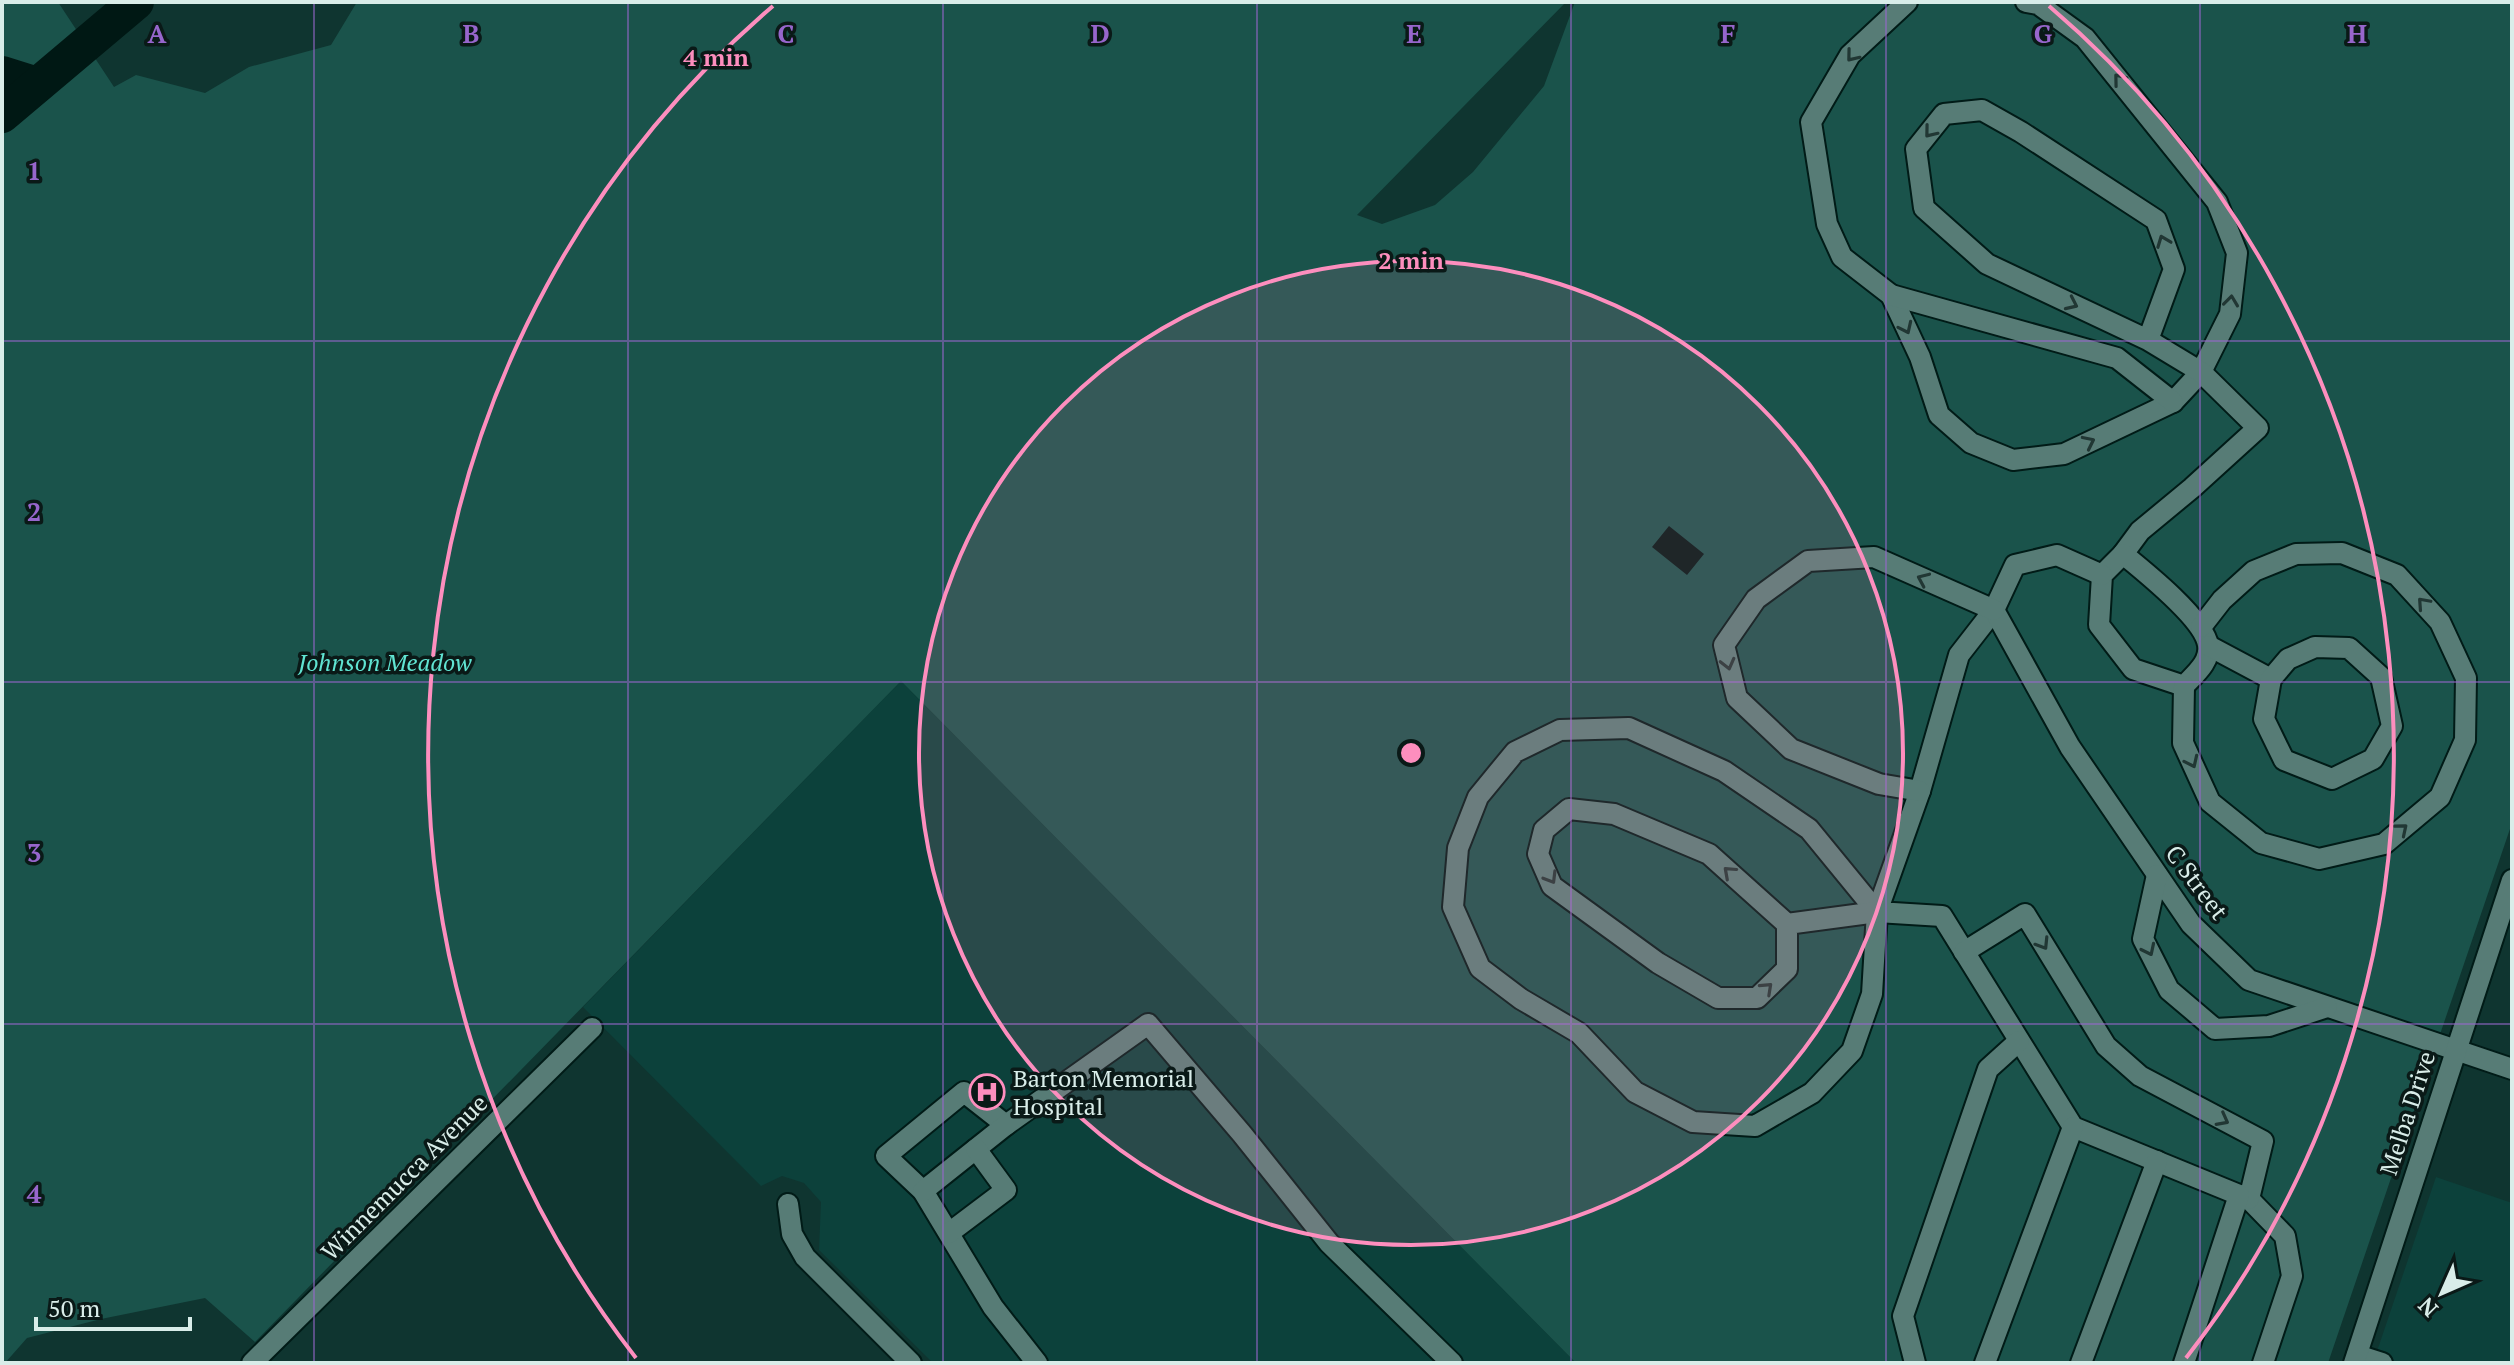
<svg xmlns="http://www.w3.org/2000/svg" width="2514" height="1365" font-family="'PT Serif',serif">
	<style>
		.built { fill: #0c413b }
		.green { fill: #1a534b }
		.water { fill: #001814 }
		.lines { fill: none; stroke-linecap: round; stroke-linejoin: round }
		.river { stroke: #001814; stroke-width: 36 }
		.minor-casing { stroke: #011b17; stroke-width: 24 }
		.minor { stroke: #577c76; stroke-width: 20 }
		.oneway { stroke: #213734 }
		.grid { fill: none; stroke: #9766cc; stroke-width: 2; stroke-opacity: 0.55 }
		.ring { fill: none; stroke: #fd8ebe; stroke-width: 4 }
		.labels { text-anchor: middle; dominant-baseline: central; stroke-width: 7; stroke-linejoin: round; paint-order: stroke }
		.park-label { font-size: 24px; font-style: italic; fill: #60e4d2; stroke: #0a1917 }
		.street-label { font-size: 24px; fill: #d9ede9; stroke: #0a1917 }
		.poi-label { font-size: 24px; fill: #d9ede9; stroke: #0a1917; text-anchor: start }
		.grid-label { font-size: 26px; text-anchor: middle; font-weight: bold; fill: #9766cc; stroke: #0a1917; stroke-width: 7; stroke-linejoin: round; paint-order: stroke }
		.centre { fill: #fd8ebe; stroke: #0a1917; stroke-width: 4 }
		.ring-label { font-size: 24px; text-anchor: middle; font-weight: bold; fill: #fd8ebe; stroke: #0a1917; stroke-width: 7; stroke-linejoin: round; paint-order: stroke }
	</style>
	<rect width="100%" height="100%" fill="#0f3530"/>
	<g class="built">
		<path d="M901 681 1576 1363H933L819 1250 821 1202 804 1183 782 1176 761 1186 583 1007Z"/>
		<path d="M2436 1177 2512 1203V1363H2373Z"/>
	</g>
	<path class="green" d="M2 2H58L114 87 136 75 205 93 249 67 331 45 357 2H1566L1357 215 1382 224 1435 205 1473 172 1544 86 1575 2H2512V823L2328 1363H1576L901 681 255 1342 205 1298 101 1319 27 1338 5 1363H2Z"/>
	<path class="water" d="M1669 526 1704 554 1687 575 1652 547Z"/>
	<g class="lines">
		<g class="river">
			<path d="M2 74 37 85"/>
			<path d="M2 115 136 2"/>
		</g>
		<defs>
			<g id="minor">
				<path d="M1907 2 1850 55 1811 122 1827 224 1842 257 1891 295 1920 357 1939 415 1971 443 2013 460 2064 454 2173 402 2201 372 2230 314 2237 253 2217 202 2085 38 2038 4 2026 2"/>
				<path d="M1891 295 2117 358 2173 402"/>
				<path d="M2123 554 2140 531 2192 488 2258 428 2201 372 2148 340 1987 264 1924 208 1916 149 1944 114 1982 110 2021 132 2156 220 2174 269 2148 340"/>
				<path d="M2123 554C2144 571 2204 619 2208 645 2211 662 2194 675 2184 686L2133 669 2099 625 2102 575Z"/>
				<path d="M2102 575 2057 555 2015 565 1994 610 1959 655 1920 791 1877 912 1942 916 2073 1127 2249 1199 2285 1236 2292 1276 2263 1363"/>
				<path d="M1994 610 2070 747 2191 924 2249 980 2512 1069"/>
				<path d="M2209 646 2271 679"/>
				<path d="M2315 647 2349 648 2381 677 2392 726 2373 759 2332 779 2284 760 2264 719 2271 679 2288 659Z"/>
				<path d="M2184 686 2183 743 2210 802 2261 843 2319 859 2384 844 2440 797 2465 740 2466 678 2440 622 2397 575 2342 553 2296 554 2254 571 2222 600 2201 627"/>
				<path d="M1629 728 1724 771 1809 829 1877 912 1872 994 1852 1051 1812 1093 1755 1126 1693 1122 1635 1092 1579 1033 1521 999 1480 968 1453 907 1458 848 1478 797 1515 752 1560 730Z"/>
				<path d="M1920 791 1879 784 1791 749 1737 698 1724 645 1756 599 1808 561 1874 557 1994 610"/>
				<path d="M2157 875 2143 939 2169 990 2215 1029 2269 1026 2327 1007"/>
				<path d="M1787 924V969L1757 998H1718L1658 963 1552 886 1538 854 1544 830 1569 809 1614 814 1709 854 1787 924 1877 912"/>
				<path d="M1964 952 2025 914 2106 1046 2140 1076 2263 1141 2249 1199"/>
				<path d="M1006 1125 964 1092 886 1156 923 1191 993 1307 1037 1363"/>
				<path d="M923 1191 1006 1125 1148 1024 1242 1134 1329 1243 1452 1363"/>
				<path d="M788 1204 792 1234 805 1257 911 1363"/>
				<path d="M949 1233 1006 1190 976 1149"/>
				<path d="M2357 1355 2382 1363"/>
				<path d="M252 1363 592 1028"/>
				<path d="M1915 1363 1903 1316 1988 1069 2019 1041"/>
				<path d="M1985 1363 2073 1127"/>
				<path d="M2081 1363 2157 1161"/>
				<path d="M2184 1363 2239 1195"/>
				<path d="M2354 1363 2512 880"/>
			</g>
		</defs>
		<use href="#minor" class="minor-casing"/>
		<use href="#minor" class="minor"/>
	</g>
	<defs><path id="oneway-chevron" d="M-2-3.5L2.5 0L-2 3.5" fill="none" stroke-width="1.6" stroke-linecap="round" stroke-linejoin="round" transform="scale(2)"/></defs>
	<g class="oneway">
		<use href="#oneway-chevron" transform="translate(1852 56) rotate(129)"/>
		<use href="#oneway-chevron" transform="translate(2119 79) rotate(-129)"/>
		<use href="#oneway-chevron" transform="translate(1930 132) rotate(129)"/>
		<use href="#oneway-chevron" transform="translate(2163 241) rotate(-111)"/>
		<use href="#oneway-chevron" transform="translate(2231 301) rotate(-83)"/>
		<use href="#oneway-chevron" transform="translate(2072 304) rotate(25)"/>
		<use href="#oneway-chevron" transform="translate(1906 328) rotate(65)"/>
		<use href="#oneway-chevron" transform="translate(2089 442) rotate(-26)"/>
		<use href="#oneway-chevron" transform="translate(1923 579) rotate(-156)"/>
		<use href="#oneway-chevron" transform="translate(2423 603) rotate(-132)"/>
		<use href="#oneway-chevron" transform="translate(1728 664) rotate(76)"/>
		<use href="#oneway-chevron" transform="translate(2192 762) rotate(65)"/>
		<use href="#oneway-chevron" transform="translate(2402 829) rotate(-40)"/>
		<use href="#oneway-chevron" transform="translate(1729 872) rotate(-138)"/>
		<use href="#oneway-chevron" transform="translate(1551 878) rotate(59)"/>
		<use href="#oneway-chevron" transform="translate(2043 944) rotate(58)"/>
		<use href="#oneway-chevron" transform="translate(2149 950) rotate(64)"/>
		<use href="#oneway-chevron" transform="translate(1767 988) rotate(-43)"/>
		<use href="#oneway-chevron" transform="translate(2223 1120) rotate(28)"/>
	</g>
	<path class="grid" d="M314 2V1363M628 2V1363M943 2V1363M1257 2V1363M1571 2V1363M1886 2V1363M2200 2V1363M2 341H2512M2 682H2512M2 1024H2512"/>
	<circle cx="1411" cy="753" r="492" fill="#fd8ebe" fill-opacity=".12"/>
	<g class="ring">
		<circle cx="1411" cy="753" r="492"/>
		<path d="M636 1358A983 983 0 0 1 773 6M2049 6A983 983 0 0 1 2186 1358"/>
	</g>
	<defs>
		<symbol id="hospital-ring" viewBox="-11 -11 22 22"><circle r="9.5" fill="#0a1917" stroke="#fd8ebe" stroke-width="1.5"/><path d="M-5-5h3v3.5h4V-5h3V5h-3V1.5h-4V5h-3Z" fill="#fd8ebe"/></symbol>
	</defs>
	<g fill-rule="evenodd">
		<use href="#hospital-ring" x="967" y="1072" width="40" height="40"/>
	</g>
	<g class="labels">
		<g class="park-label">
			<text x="385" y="662">Johnson Meadow</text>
		</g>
		<g class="street-label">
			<text transform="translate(2197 882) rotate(53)">C Street</text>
			<text transform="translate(2407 1113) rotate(-72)">Melba Drive</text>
			<text transform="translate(404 1177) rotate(-45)">Winnemucca Avenue</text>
		</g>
		<g class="poi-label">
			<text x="1013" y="1078">Barton Memorial<tspan x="1013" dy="28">Hospital</tspan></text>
		</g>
	</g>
	<g class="grid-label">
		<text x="157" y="43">A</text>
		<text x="471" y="43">B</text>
		<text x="786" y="43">C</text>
		<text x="1100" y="43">D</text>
		<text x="1414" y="43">E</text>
		<text x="1728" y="43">F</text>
		<text x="2043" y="43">G</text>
		<text x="2357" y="43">H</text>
		<text x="34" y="180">1</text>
		<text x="34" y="521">2</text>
		<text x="34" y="862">3</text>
		<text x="34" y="1203">4</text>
	</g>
	<circle cx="1411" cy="753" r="12" class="centre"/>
	<g class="ring-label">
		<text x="716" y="66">4 min</text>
		<text x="1411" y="269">2 min</text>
	</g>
	<rect width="2514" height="1365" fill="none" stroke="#d9ede9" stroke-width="8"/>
	<g transform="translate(2442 1293) rotate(225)" stroke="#0a1917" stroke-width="6" paint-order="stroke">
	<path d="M0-6L14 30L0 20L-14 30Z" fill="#d9ede9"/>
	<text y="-12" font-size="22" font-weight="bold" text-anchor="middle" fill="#d9ede9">N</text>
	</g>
	<path d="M36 1317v12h154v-12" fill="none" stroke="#d9ede9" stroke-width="4"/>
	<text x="48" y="1317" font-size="24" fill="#d9ede9" stroke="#0a1917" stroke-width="6" paint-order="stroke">50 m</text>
</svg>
